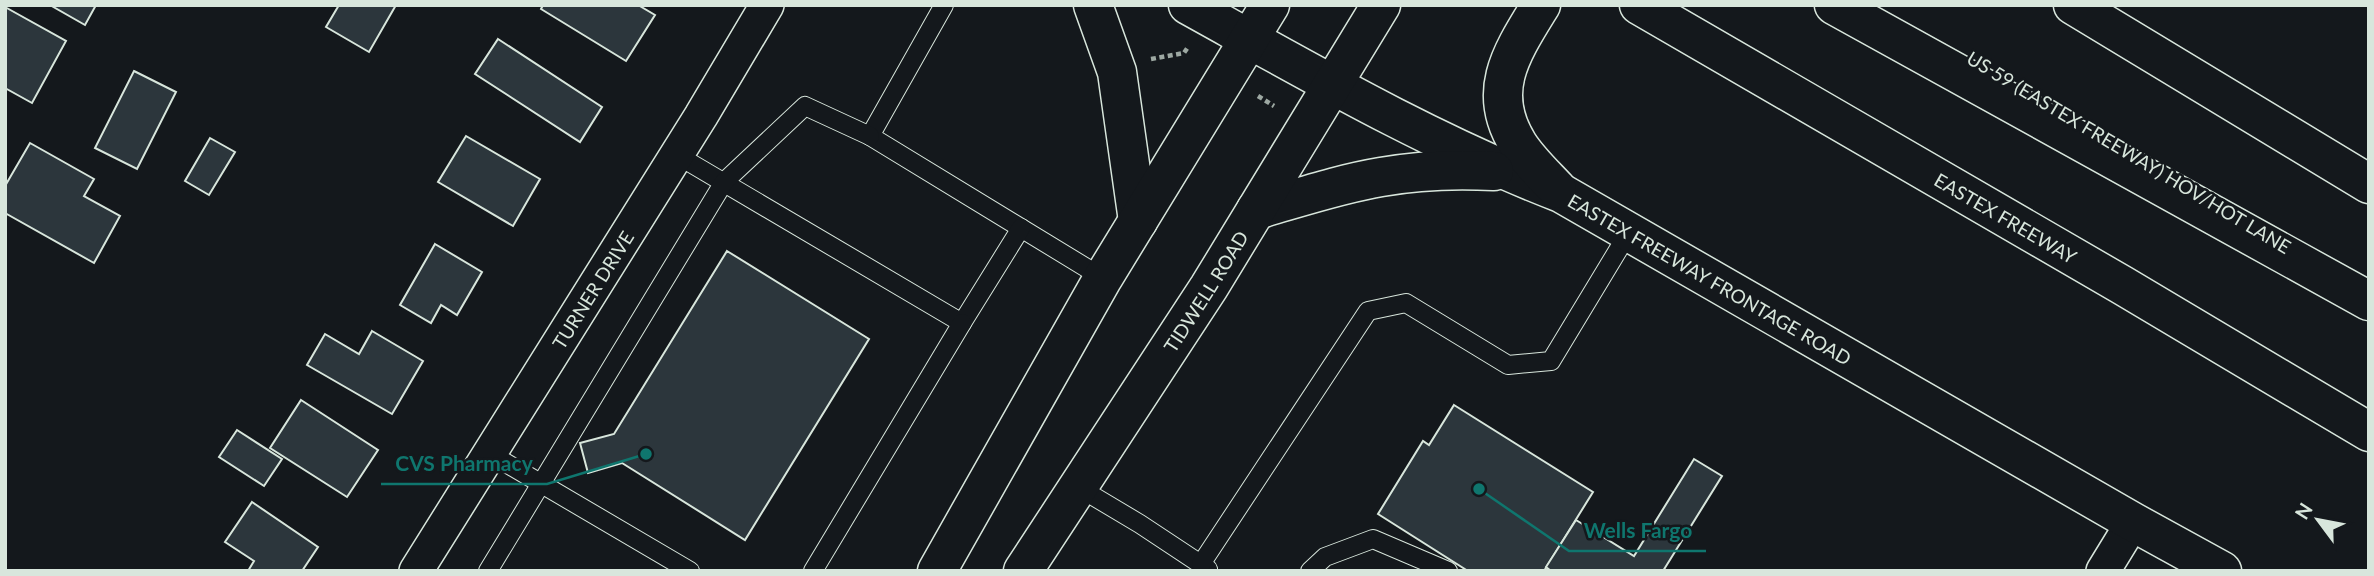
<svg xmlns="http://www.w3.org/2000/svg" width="2374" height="576" font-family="Lato,sans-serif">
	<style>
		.building { fill: #2c363c; stroke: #d8e6dc; stroke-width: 2 }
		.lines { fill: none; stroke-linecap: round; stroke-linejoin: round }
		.lane-casing { stroke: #d8e6dc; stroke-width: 20 }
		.street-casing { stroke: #d8e6dc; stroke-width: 36 }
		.secondary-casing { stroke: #d8e6dc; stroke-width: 41 }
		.highway-casing { stroke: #d8e6dc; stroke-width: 41 }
		.path { stroke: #9da8a2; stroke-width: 4.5; stroke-dasharray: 5 3.5; stroke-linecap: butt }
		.lane { stroke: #14181c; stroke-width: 18 }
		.street { stroke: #14181c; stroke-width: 33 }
		.secondary { stroke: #14181c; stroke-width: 38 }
		.highway { stroke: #14181c; stroke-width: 38 }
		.labels { text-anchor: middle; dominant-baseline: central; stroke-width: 5; stroke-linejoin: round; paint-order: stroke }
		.street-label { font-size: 19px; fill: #d8e6dc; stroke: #14181c }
		.leader { fill: none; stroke: #0f766e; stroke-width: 2.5 }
		.callout-dot { fill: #0f766e; stroke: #14181c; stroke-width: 2.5 }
		.callout-label { font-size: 21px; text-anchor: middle; font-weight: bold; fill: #0f766e; stroke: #14181c; stroke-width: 5; stroke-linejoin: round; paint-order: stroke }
	</style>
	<rect width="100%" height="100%" fill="#14181c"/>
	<g class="building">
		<path d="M50 5H96L85 25Z"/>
		<path d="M339 5H396L369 52 326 27Z"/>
		<path d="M543 5H638L655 15 626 61 541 9Z"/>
		<path d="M5 7 66 41 32 103 5 88Z"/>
		<path d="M498 39 602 107 580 142 475 74Z"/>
		<path d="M134 71 176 92 137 169 95 148Z"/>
		<path d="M466 136 540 179 513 226 438 182Z"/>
		<path d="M210 138 235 152 209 195 185 181Z"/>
		<path d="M30 143 94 179 84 196 120 216 94 263 5 213V186Z"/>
		<path d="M435 244 482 272 457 315 441 305 431 323 400 305Z"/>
		<path d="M727 251 869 339 745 540 622 463 588 473 580 443 614 434Z"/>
		<path d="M372 331 423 361 392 414 307 365 325 334 359 354Z"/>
		<path d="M301 400 378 450 347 497 270 448Z"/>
		<path d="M1454 405 1593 492 1544 571H1468L1378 514 1423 441 1429 445Z"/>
		<path d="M237 430 282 459 264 486 219 457Z"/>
		<path d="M1694 459 1722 476 1663 571H1551L1546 567 1576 520 1634 556Z"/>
		<path d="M252 502 318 547 302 571H248L254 561 225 542Z"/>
	</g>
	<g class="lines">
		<defs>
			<g id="lane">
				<path d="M944 5 870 136 1103 278"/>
				<path d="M677 155 962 323 1021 228"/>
				<path d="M489 453 690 571"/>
				<path d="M1078 487 1140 524 1208 569"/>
				<path d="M1201 564 1368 311 1406 303 1508 365 1551 361 1629 232"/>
				<path d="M488 571 724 182 805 106 870 136"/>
				<path d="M813 571 962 323"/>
				<path d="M1310 571 1325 557 1373 539 1448 571"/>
			</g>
			<g id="street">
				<path id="s1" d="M416 571 701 116 767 5"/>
				<path d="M2103 571 2133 522"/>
			</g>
			<g id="secondary">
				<path d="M1093 5 1117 72 1138 221"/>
				<path id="s2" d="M1188 5C1309 72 1431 143 1561 193L2133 522 2222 571"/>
				<path d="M1541 5C1512 52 1485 91 1518 144 1528 160 1544 175 1557 189"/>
				<path d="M1256 210C1298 198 1339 184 1381 177 1419 170 1456 169 1494 171"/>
				<path d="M937 571 1103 278 1270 5"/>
				<path id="s3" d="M1023 571 1209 287 1381 5"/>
			</g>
			<g id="highway">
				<path id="s4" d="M1639 5 2122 285 2369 432"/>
				<path d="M1834 5 2369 301"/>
				<path d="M2073 5 2369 184"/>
			</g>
		</defs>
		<use href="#lane" class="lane-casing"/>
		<use href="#street" class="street-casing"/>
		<use href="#secondary" class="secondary-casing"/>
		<use href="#highway" class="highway-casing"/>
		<g class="path">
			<path d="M1151 59 1184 53 1188 47"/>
			<path d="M1258 96 1274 106"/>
		</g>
		<use href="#lane" class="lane"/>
		<use href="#street" class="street"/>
		<use href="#secondary" class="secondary"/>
		<use href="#highway" class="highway"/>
	</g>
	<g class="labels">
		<g class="street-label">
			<text transform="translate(2129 152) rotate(31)">US 59 (EASTEX FREEWAY) HOV/HOT LANE</text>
			<text stroke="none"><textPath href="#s4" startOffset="424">EASTEX FREEWAY</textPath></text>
			<text stroke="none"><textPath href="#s2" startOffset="590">EASTEX FREEWAY FRONTAGE ROAD</textPath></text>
			<text stroke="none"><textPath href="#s1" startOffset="332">TURNER DRIVE</textPath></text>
			<text stroke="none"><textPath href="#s3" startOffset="334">TIDWELL ROAD</textPath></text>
		</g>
	</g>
	<path class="leader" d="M646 454L547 484H381M1479 489L1569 551H1706"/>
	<g class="callout-dot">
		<circle cx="646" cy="454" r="7"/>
		<circle cx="1479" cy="489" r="7"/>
	</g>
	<g class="callout-label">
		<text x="464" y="471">CVS Pharmacy</text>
		<text x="1638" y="538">Wells Fargo</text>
	</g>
	<rect width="2374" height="576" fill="none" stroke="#d8e6dc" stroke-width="14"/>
	<g transform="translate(2318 520) rotate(302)" stroke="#14181c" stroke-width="5" paint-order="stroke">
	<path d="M0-5L12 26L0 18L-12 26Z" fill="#d8e6dc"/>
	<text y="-10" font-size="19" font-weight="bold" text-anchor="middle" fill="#d8e6dc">N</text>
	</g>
</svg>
